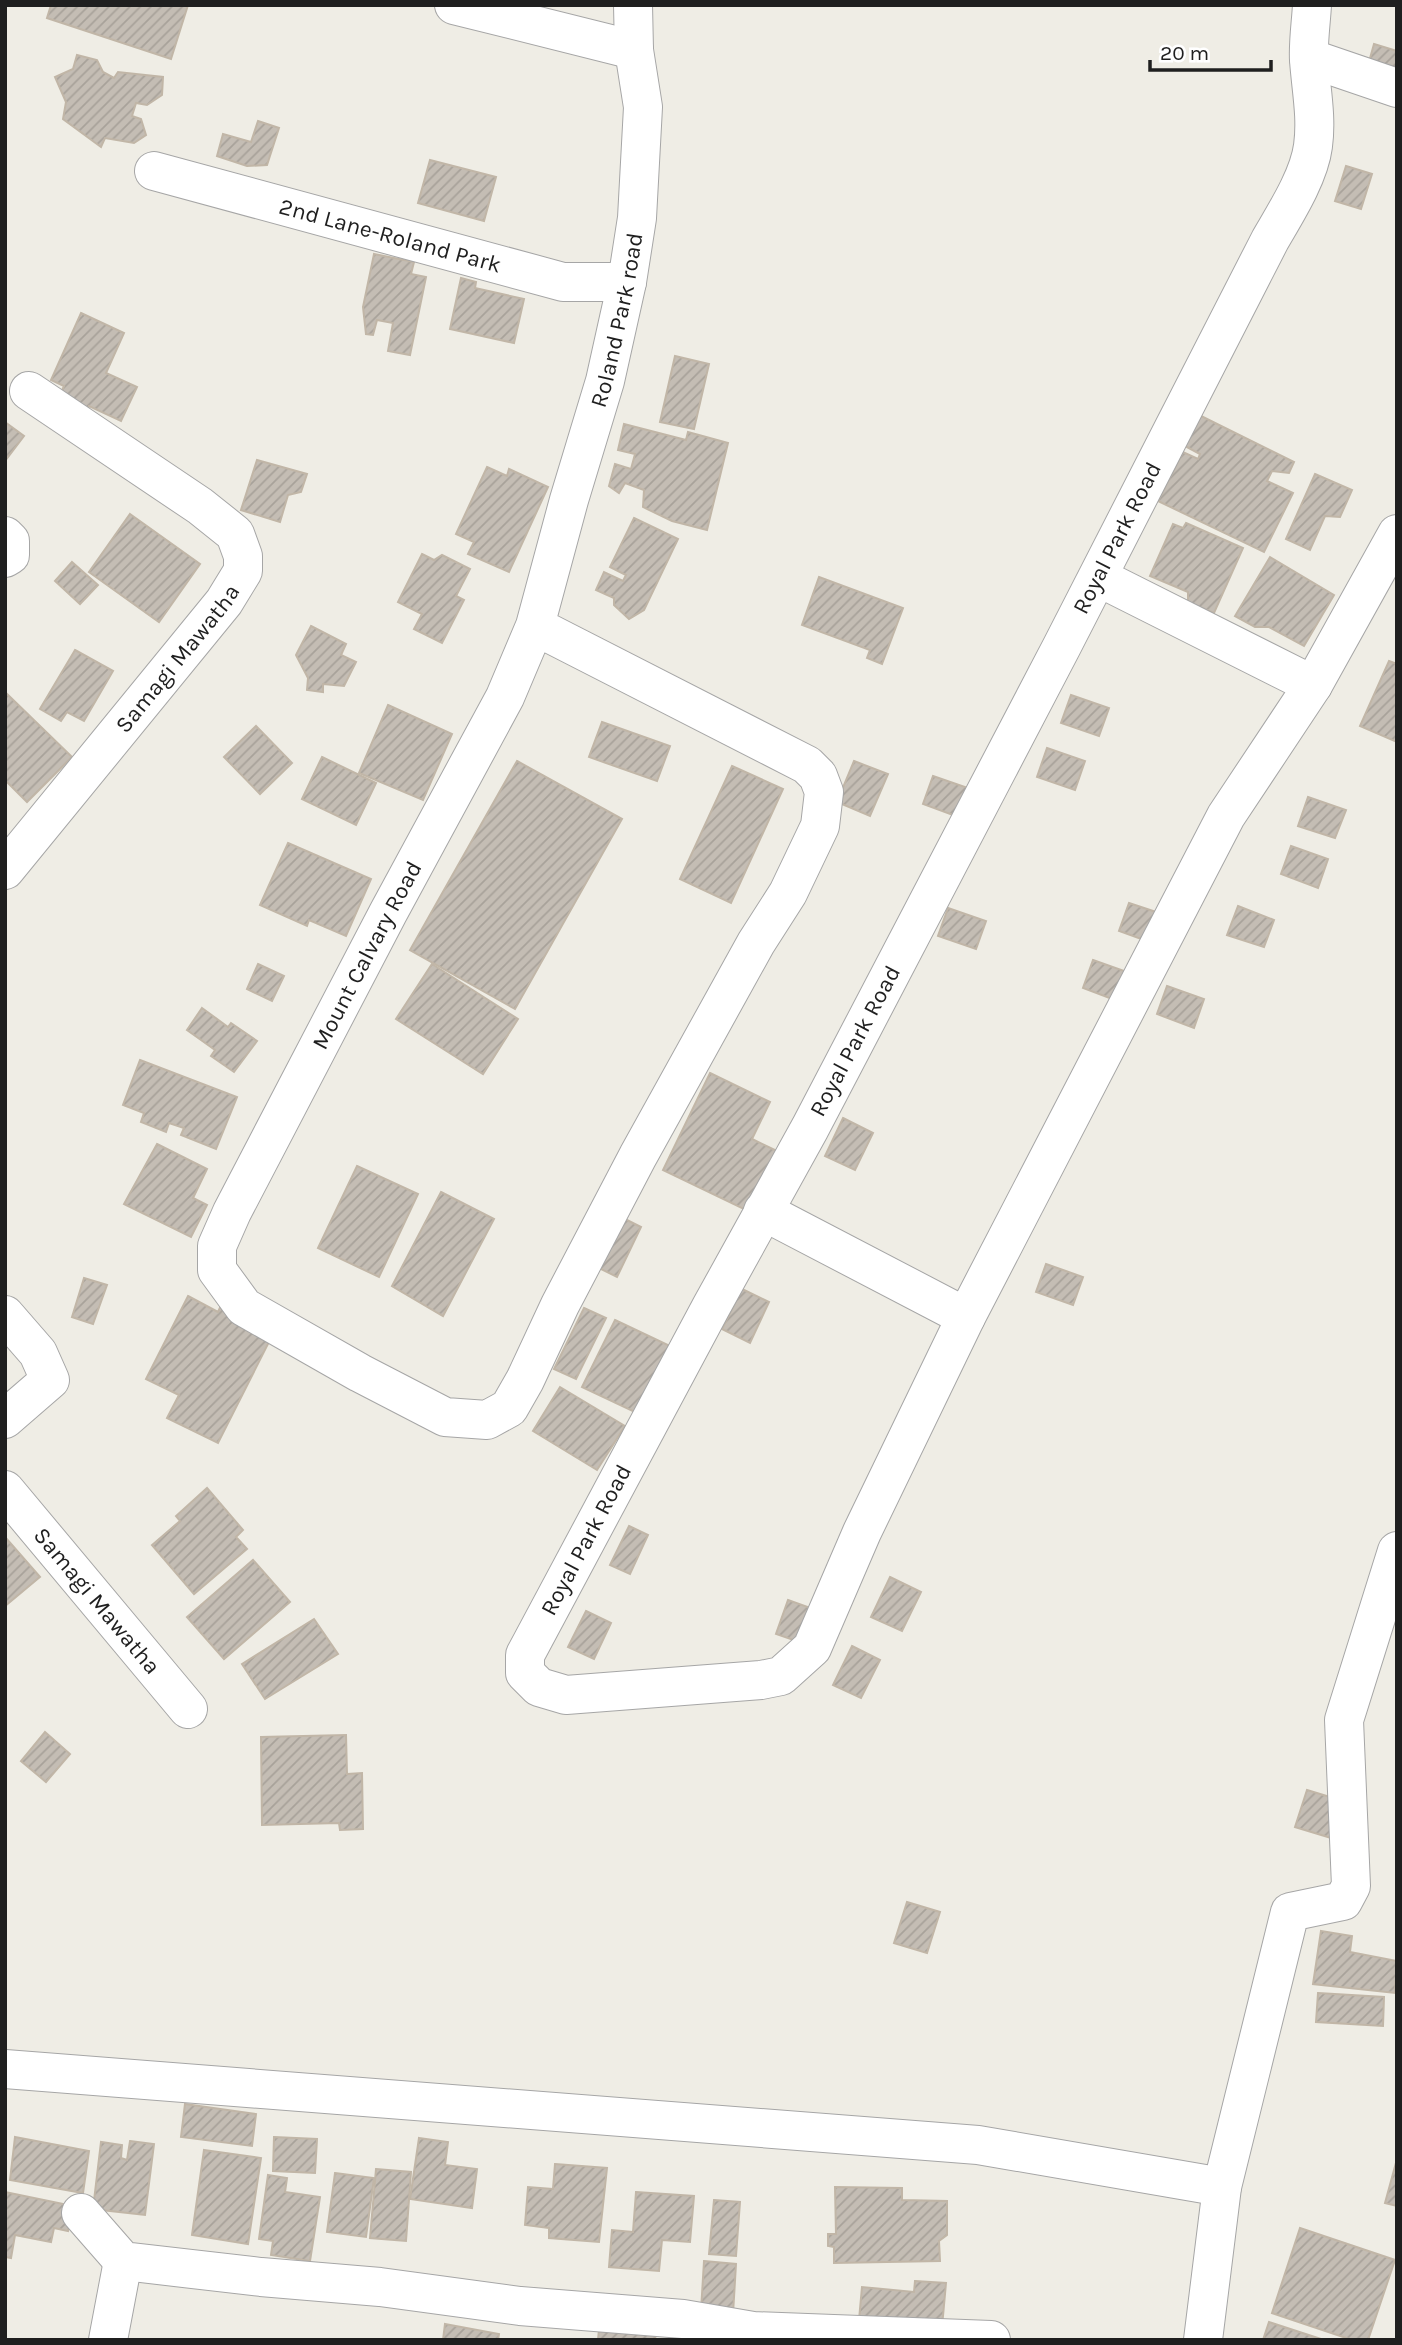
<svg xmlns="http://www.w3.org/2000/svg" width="1402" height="2345" font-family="Karla,sans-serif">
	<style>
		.building { fill: url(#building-hatch); stroke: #c1b6a7; stroke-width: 2 }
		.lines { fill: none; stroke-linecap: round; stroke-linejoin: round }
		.minor-casing { stroke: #a6a6a6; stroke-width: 40 }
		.minor { stroke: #fff; stroke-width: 38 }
		.labels { text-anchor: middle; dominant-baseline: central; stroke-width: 5; stroke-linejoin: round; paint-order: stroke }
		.street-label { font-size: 23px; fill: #1f1f1f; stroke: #fff }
	</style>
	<defs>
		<pattern id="building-hatch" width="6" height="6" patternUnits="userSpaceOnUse" patternTransform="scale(1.75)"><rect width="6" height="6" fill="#c4bdb4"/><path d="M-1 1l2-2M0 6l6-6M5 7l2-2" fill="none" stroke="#a8a29a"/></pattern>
	</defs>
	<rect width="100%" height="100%" fill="#efede5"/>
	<g class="building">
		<path d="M51 5H188L171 59 47 18Z"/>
		<path d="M1374 44 1397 51V77L1367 69Z"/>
		<path d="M77 55 97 60 103 72 114 78 118 72 163 77 162 95 147 105 136 103 132 116 141 119 146 135 134 143 105 138 101 147 63 119 66 102 55 77 73 69Z"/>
		<path d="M258 121 279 128 267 165 247 166 217 156 223 134 251 142Z"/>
		<path d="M430 160 496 177 484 221 418 203Z"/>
		<path d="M1346 166 1372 174 1361 209 1335 201Z"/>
		<path d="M374 254 414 262 411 274 426 277 410 355 388 351 393 323 377 320 373 335 366 334 363 307Z"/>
		<path d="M461 278 476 282 475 288 524 299 514 343 450 329Z"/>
		<path d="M81 313 124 333 106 373 137 387 121 421 89 406 84 417 56 404 64 386 51 380Z"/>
		<path d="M675 356 709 364 694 429 660 422Z"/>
		<path d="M1201 416 1294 462 1289 473 1272 471 1267 481 1293 493 1264 552 1158 501 1183 452 1198 459 1200 454 1185 446Z"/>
		<path d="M5 422 24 436 5 461Z"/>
		<path d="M624 424 686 440 688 432 728 443 707 530 672 521 643 507 644 490 625 483 619 493 609 486 615 464 631 469 635 454 618 450Z"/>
		<path d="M257 460 307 474 301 492 288 495 280 522 241 510Z"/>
		<path d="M487 467 507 476 509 469 548 487 509 572 468 554 474 542 456 534Z"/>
		<path d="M1315 474 1352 490 1340 517 1325 516 1310 550 1286 539Z"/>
		<path d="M130 514 200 564 159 622 89 572Z"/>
		<path d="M634 518 678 539 644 610 629 619 614 605V598L596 590 604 572 623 581 626 575 610 567Z"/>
		<path d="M1186 523 1243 548 1214 613 1188 602V592L1150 576 1173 524 1183 528Z"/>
		<path d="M422 554 434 560 442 555 470 569 456 596 464 600 442 643 414 629 422 614 398 602Z"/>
		<path d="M1270 557 1334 595 1304 646 1269 627H1255L1235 616Z"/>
		<path d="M72 562 98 585 80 604 55 581Z"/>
		<path d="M819 577 903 608 882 664 867 658 870 650 802 625Z"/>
		<path d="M311 626 346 644 341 655 356 662 344 686 323 684V692L307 690 308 678 296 655Z"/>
		<path d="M75 650 113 671 84 721 67 712 61 721 40 709Z"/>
		<path d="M1389 661 1397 664V742L1360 726Z"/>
		<path d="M5 692 72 757 27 802 5 780Z"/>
		<path d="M1071 695 1109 708 1099 736 1061 723Z"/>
		<path d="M388 705 452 734 423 800 359 773Z"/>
		<path d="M602 722 670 746 657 781 589 757Z"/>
		<path d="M256 726 292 763 260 794 224 757Z"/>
		<path d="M1047 748 1085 761 1075 790 1037 777Z"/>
		<path d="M322 757 376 783 356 825 302 799Z"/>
		<path d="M517 761 622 819 515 1009 410 950Z"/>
		<path d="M854 761 888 774 870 816 837 802Z"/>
		<path d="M732 766 783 789 731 903 680 879Z"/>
		<path d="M933 776 971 789 961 818 923 804Z"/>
		<path d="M1308 797 1346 810 1335 838 1298 826Z"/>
		<path d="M288 843 371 879 346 936 309 920 307 926 260 905Z"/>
		<path d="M1291 846 1328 859 1318 888 1281 874Z"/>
		<path d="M1129 903 1165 915 1155 944 1119 931Z"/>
		<path d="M1238 906 1274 920 1264 947 1227 935Z"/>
		<path d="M948 908 986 921 976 949 938 936Z"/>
		<path d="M1093 960 1130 973 1120 1002 1083 988Z"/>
		<path d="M258 964 284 976 272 1001 247 989Z"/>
		<path d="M432 964 518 1019 483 1074 396 1019Z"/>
		<path d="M1167 986 1204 999 1194 1028 1157 1014Z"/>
		<path d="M202 1008 228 1027 231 1023 257 1041 234 1072 211 1056 215 1050 187 1030Z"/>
		<path d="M140 1060 237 1097 216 1149 181 1135 184 1128 169 1123 166 1132 141 1122 144 1113 123 1105Z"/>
		<path d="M710 1073 770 1102 752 1139 777 1151 748 1211 663 1170Z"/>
		<path d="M843 1118 873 1133 855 1170 825 1156Z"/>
		<path d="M157 1144 207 1169 193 1198 207 1205 191 1237 124 1204Z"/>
		<path d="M357 1166 418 1194 379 1277 318 1248Z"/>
		<path d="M441 1192 494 1219 443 1316 392 1286Z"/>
		<path d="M613 1213 641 1227 617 1277 589 1263Z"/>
		<path d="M1046 1264 1083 1277 1073 1305 1036 1292Z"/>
		<path d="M84 1278 107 1285 93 1324 72 1317Z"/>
		<path d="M742 1289 769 1302 750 1343 722 1329Z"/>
		<path d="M188 1296 218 1312 223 1301 276 1328 218 1443 167 1418 179 1395 146 1379Z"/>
		<path d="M584 1308 606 1318 576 1379 554 1369Z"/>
		<path d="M615 1320 672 1347 639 1414 582 1387Z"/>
		<path d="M560 1387 625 1426 597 1470 533 1431Z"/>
		<path d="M207 1488 243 1530 236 1537 247 1549 194 1594 152 1545 180 1521 176 1516Z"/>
		<path d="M629 1526 648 1535 630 1574 610 1565Z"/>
		<path d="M5 1537 40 1577 5 1606Z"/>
		<path d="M253 1560 290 1602 224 1659 187 1617Z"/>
		<path d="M890 1577 921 1592 902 1631 871 1617Z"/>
		<path d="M788 1600 819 1611 808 1645 776 1634Z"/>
		<path d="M586 1611 611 1623 594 1659 568 1647Z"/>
		<path d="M314 1619 338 1654 265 1699 242 1664Z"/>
		<path d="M852 1646 880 1660 861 1698 833 1685Z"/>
		<path d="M45 1732 70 1754 46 1782 21 1761Z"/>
		<path d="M346 1735 347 1774 362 1773 363 1829 340 1830 339 1823 262 1825 261 1737Z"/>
		<path d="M1307 1790 1343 1801 1331 1838 1295 1827Z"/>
		<path d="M907 1902 940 1912 927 1953 894 1943Z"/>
		<path d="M1321 1931 1352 1936 1350 1952 1397 1961 1395 1993 1313 1984Z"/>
		<path d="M1318 1993 1384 1997 1383 2026 1316 2022Z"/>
		<path d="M185 2104 256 2114 252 2146 181 2137Z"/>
		<path d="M15 2137 89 2151 83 2193 10 2180Z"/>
		<path d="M274 2137 317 2139 315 2173 273 2171Z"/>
		<path d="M419 2138 448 2142 445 2165 477 2169 472 2208 410 2199Z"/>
		<path d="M130 2141 154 2144 145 2215 93 2209 101 2142 122 2145 121 2158 127 2160Z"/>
		<path d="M204 2150 261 2158 248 2244 192 2235Z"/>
		<path d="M1397 2159V2206L1385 2203Z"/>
		<path d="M555 2164 607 2168 599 2242 549 2238V2228L525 2225 528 2187 553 2189Z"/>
		<path d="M376 2169 411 2172 406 2241 370 2238Z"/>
		<path d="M335 2173 374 2178 366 2237 327 2232Z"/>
		<path d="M268 2175 287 2178 285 2192 320 2197 310 2261 271 2255 273 2241 259 2239Z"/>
		<path d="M835 2187 902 2188V2200L947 2201V2235L939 2241 940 2261 834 2263V2247L828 2246V2234H836Z"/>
		<path d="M5 2192 73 2206 68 2231 54 2228 51 2242 15 2235 11 2258 5 2257Z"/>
		<path d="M636 2192 694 2196 690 2242 662 2240 659 2271 609 2267 612 2230 633 2232Z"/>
		<path d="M714 2200 740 2202 736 2256 709 2254Z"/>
		<path d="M1300 2228 1395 2260 1368 2340H1352L1272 2313Z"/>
		<path d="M704 2261 736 2264 733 2314 701 2311Z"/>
		<path d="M915 2281 946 2283 942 2327 859 2320 862 2287 914 2292Z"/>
		<path d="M600 2318 657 2325 655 2340H598Z"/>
		<path d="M1269 2322 1324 2340H1263Z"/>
		<path d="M445 2324 499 2334 498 2340H443Z"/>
	</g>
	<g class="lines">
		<defs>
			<g id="minor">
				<path d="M454 5 634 50"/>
				<path d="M1312 5C1311 23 1308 42 1309 60 1311 89 1317 117 1313 146 1309 177 1285 214 1270 240L1062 646 810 1128 711 1307 525 1655V1673L539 1687 566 1695 761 1680 781 1676 812 1648 862 1532 966 1317 1226 816 1313 685 1397 534"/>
				<path d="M1309 58 1397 88"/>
				<path id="s1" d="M154 171 563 282H627"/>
				<path d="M5 536 10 541V555L5 558"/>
				<path d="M1098 577 1313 685"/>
				<path id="s2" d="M535 626 807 765 818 776 824 792 820 826 788 893 756 943 638 1156 560 1305 525 1380 509 1408 487 1420 445 1417 360 1373 244 1307 217 1270V1246L232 1212 388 913 505 697 535 626 569 500 605 381 627 282 637 218 643 107 634 50 633 5"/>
				<path id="s3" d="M5 870 224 602 243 571V556L235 534 200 506 29 391"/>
				<path d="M763 1211 966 1317"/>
				<path d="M5 1315 38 1353 50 1380 5 1419"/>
				<path id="s4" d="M5 1490 188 1709"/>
				<path d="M5 2069 978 2145 1222 2187"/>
				<path d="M81 2213 123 2261 261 2277 380 2287 520 2306 683 2319 753 2331 991 2340"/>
				<path d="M108 2340 123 2261"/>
				<path d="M1203 2340 1222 2187 1290 1912 1343 1901 1351 1886 1344 1720 1397 1551"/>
			</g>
		</defs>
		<use href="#minor" class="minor-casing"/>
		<use href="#minor" class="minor"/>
	</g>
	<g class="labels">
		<g class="street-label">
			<text stroke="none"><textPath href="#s1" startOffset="245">2nd Lane-Roland Park</textPath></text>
			<text stroke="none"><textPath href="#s2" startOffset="2413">Roland Park road</textPath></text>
			<text transform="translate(1117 538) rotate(-63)">Royal Park Road</text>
			<text stroke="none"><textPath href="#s3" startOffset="273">Samagi Mawatha</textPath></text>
			<text stroke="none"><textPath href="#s2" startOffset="1726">Mount Calvary Road</textPath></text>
			<text transform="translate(855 1041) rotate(-62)">Royal Park Road</text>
			<text transform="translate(586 1540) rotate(-62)">Royal Park Road</text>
			<text stroke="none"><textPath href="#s4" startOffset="144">Samagi Mawatha</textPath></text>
		</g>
	</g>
	<rect width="1402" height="2345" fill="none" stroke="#1f1f1f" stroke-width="14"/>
	<path d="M1150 60v10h121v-10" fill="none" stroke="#1f1f1f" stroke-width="3.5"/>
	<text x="1160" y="60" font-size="21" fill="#1f1f1f" stroke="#ffffff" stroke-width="5" paint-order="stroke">20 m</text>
</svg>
